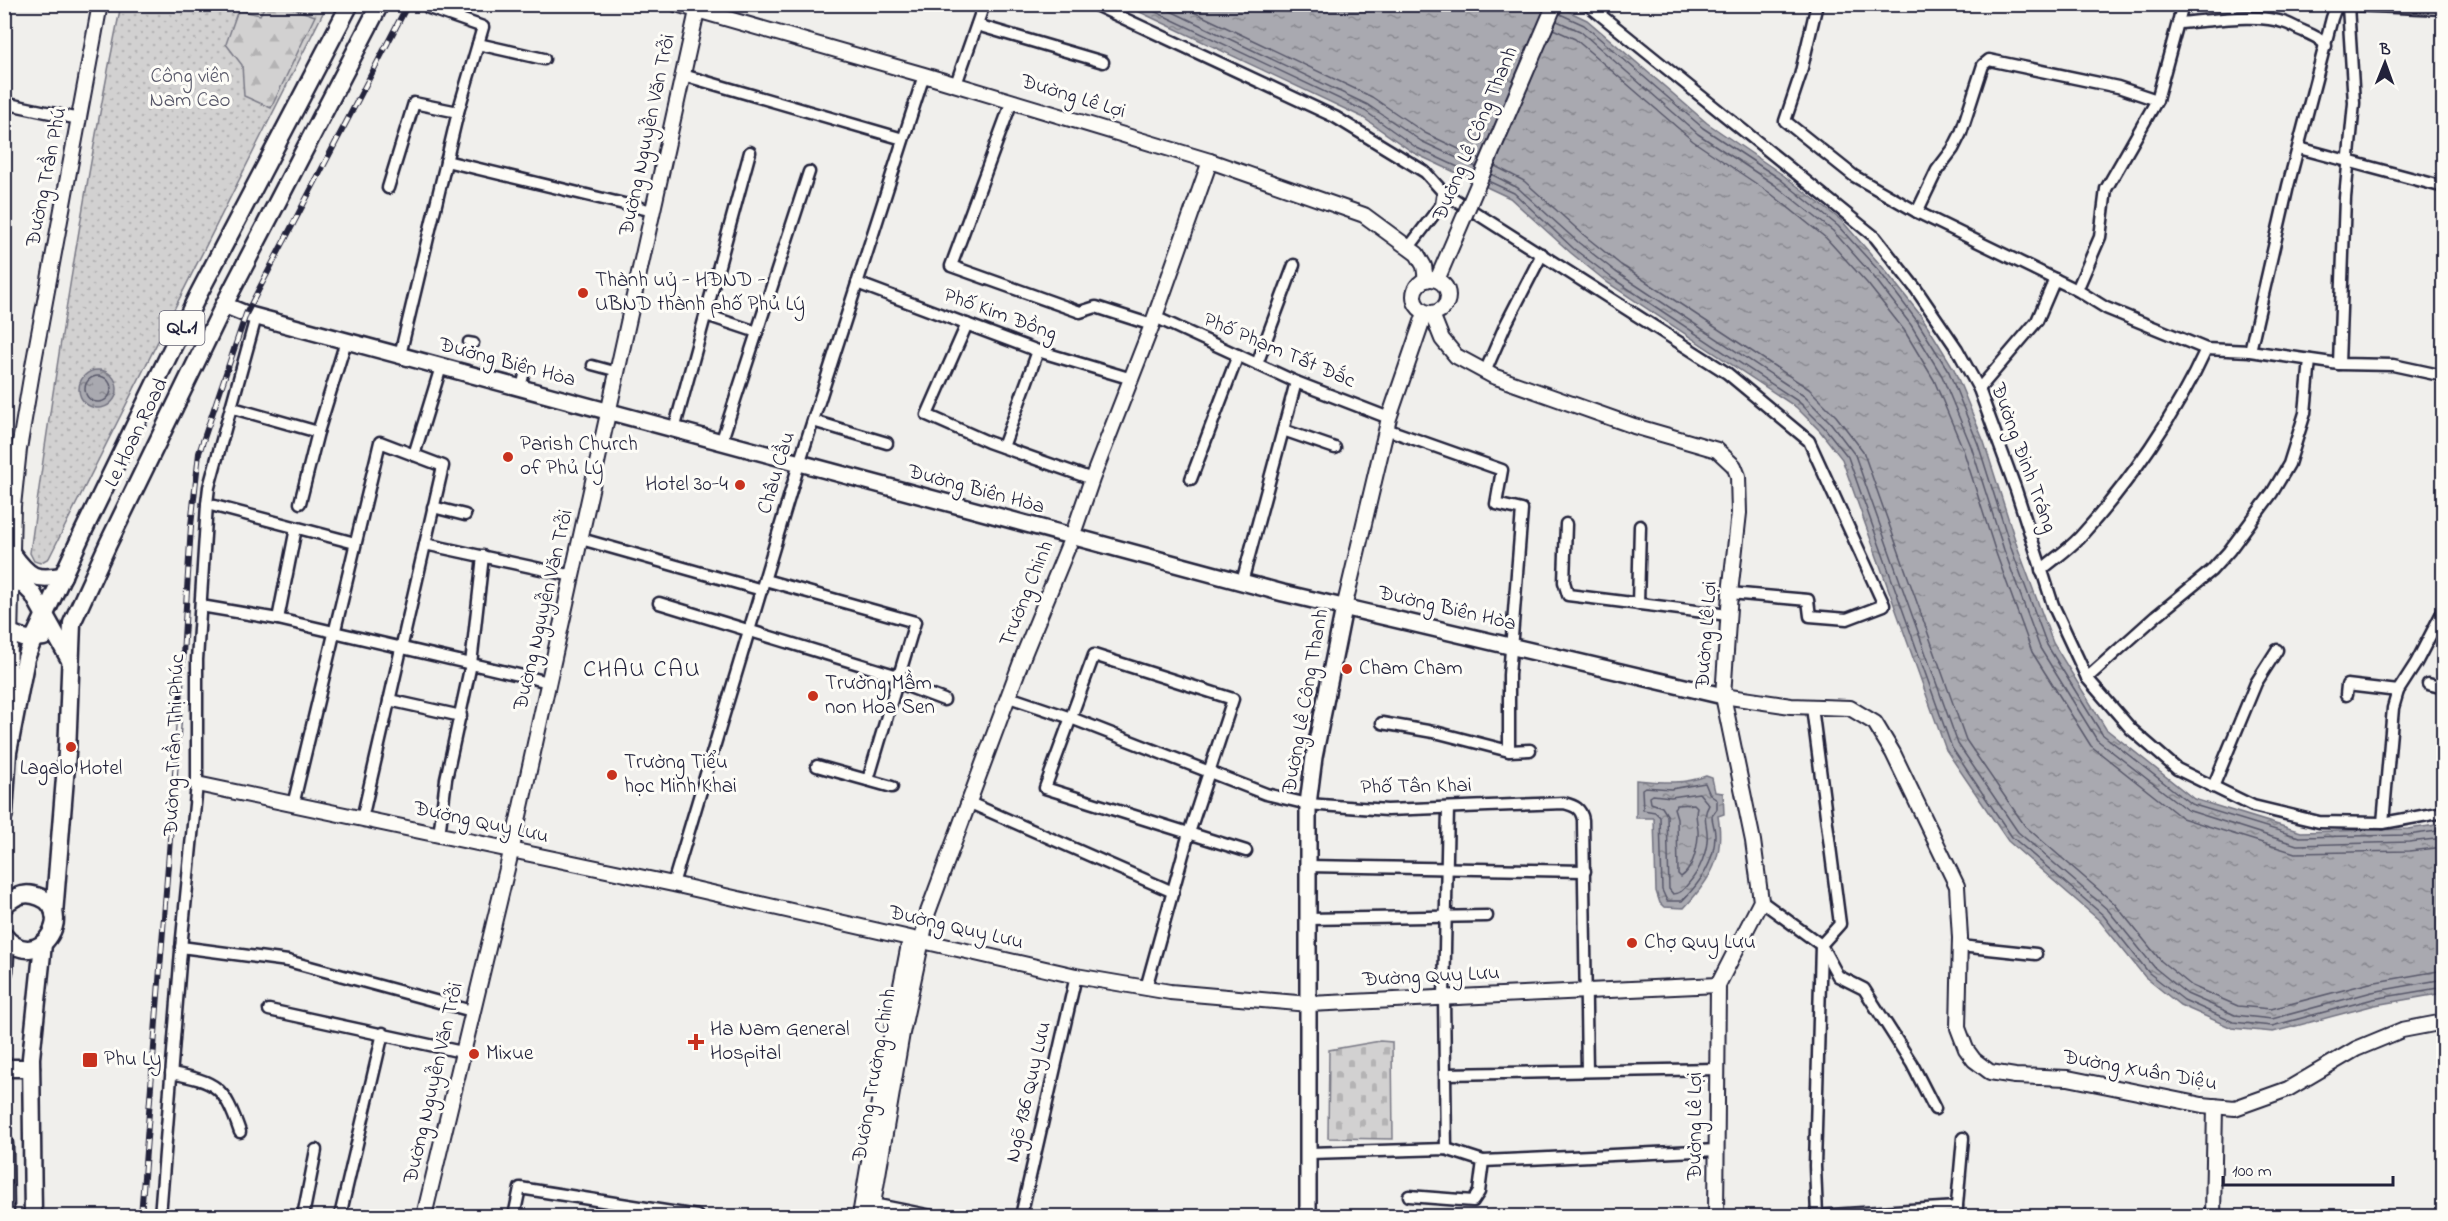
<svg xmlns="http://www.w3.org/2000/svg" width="2448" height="1221" font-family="'Indie Flower',sans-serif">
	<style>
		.grass { fill: url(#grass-dots); stroke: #7a7a86; stroke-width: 1.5 }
		.forest { fill: url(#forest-firs); stroke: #7a7a86; stroke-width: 1.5 }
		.cemetery { fill: url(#cemetery-stones); stroke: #7a7a86; stroke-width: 1.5 }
		.water { fill: url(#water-ripples); stroke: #737381; stroke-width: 1.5 }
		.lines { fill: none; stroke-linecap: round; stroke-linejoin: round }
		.shore { stroke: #58586a; stroke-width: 1.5 }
		.pedestrian-casing { stroke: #22223b; stroke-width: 13 }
		.minor-casing { stroke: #22223b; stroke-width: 15 }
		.tertiary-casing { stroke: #22223b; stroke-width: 18 }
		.secondary-casing { stroke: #22223b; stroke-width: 20 }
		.primary-casing { stroke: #22223b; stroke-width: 21 }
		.pedestrian { stroke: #fdfcf7; stroke-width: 8 }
		.minor { stroke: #fdfcf7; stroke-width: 10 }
		.tertiary { stroke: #fdfcf7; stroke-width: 14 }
		.secondary { stroke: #fdfcf7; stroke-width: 15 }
		.primary { stroke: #fdfcf7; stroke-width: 16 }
		.rail-casing { stroke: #22223b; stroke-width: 6 }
		.rail { stroke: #fdfcf7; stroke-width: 4; stroke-dasharray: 11; stroke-linecap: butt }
		.tertiary-bridge-casing { stroke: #22223b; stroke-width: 18; stroke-linecap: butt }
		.tertiary-bridge { stroke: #fdfcf7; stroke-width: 14 }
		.poi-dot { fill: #c8321e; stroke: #fdfcf7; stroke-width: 2 }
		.labels { text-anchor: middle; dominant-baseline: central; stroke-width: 6; stroke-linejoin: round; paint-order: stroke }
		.shield { fill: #fdfcf7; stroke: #646373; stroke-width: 1.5 }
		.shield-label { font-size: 20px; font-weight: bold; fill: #22223b }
		.park-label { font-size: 21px; fill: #575768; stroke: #fdfcf7 }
		.street-label { font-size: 21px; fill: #22223b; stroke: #fdfcf7 }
		.poi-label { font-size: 21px; fill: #22223b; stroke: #fdfcf7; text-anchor: start }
		.quarter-label { font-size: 24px; letter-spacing: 1.5px; fill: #22223b; stroke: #fdfcf7 }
	</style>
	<defs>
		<pattern id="grass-dots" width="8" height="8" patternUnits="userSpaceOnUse" patternTransform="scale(1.5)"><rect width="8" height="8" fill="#d2d1d1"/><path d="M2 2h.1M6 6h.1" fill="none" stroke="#b4b3b4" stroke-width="1.8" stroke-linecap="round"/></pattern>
		<pattern id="forest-firs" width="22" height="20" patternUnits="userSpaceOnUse" patternTransform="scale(1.5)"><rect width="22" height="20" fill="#d2d1d1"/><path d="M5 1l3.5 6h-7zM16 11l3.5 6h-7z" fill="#b4b3b4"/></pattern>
		<pattern id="cemetery-stones" width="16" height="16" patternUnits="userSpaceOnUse" patternTransform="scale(1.5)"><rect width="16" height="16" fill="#d2d1d1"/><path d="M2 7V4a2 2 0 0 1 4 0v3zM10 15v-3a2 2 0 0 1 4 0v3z" fill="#b4b3b4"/></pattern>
		<pattern id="water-ripples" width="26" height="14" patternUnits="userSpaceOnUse" patternTransform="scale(1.5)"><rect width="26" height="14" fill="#a9a9b0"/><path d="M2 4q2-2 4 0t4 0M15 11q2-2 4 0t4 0" fill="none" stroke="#898990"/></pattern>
	</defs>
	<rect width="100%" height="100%" fill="#f0efec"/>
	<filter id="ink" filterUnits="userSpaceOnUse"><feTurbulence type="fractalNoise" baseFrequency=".0167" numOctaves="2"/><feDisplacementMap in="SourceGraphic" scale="12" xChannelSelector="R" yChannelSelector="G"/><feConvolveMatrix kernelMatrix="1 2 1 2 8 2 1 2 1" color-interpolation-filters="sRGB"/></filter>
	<g filter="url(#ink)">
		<path class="grass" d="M121 5H327L49 558 40 563 34 561 30 553C55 370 84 186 121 5Z"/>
		<path class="forest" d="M266 4 283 5 315 16 271 108 244 96 242 65 226 44 238 10 260 15Z"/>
		<path class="cemetery" d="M1380 1041 1392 1042 1393 1139 1328 1138 1329 1050Z"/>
		<g class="water">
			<path d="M1553 4 1587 20 1707 123 1783 175 1842 221 1884 269 1922 317 1954 369 1984 442 2017 546 2053 643 2106 729 2194 799 2301 832 2408 829 2443 824V993L2375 1005 2273 1032 2232 1028 2180 1005 2145 977 2099 920 2008 841 1946 750 1842 459 1820 431 1796 407 1608 283 1571 253 1510 198 1414 153 1362 117 1125 5Z"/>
			<circle cx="98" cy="389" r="19"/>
			<path d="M1706 776 1712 778 1715 792 1723 793 1724 814 1718 816C1725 857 1711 879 1684 908L1664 907 1660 903 1656 891 1654 818H1636V780C1660 782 1682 785 1706 776Z"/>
		</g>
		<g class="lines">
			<g class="shore">
				<path d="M1139 4 1365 111 1417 148 1473 174"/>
				<path d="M1156 4 1368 105 1421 141 1476 167"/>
				<path d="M1177 4 1372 97 1425 133 1480 159"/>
				<path d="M1560 14 1584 25 1703 128 1780 179 1838 226 1880 272 1917 321 1949 372 1978 444 2011 548 2047 645 2102 734 2191 804 2299 837 2408 835 2444 830"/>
				<path d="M1557 21 1580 31 1698 134 1775 185 1833 231 1874 277 1911 325 1942 376 1971 446 2004 550 2040 648 2097 740 2187 810 2297 845 2409 842 2444 838"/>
				<path d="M1553 29 1575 39 1693 141 1770 193 1826 238 1867 283 1904 330 1934 380 1963 449 1996 553 2032 652 2091 746 2182 818 2295 853 2409 851 2444 847"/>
				<path d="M1495 166 1524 181 1585 236 1621 265 1809 389 1836 416 1863 451 1966 740 2025 826 2114 903 2161 961 2192 986 2238 1006 2271 1009 2370 983 2444 970"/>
				<path d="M1491 174 1518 188 1579 243 1616 272 1804 396 1830 422 1855 455 1958 744 2018 832 2108 910 2155 968 2187 994 2235 1015 2272 1019 2372 992 2444 979"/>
				<path d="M1488 181 1514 193 1574 249 1612 278 1799 402 1824 427 1848 457 1952 748 2012 837 2103 915 2149 973 2184 1000 2233 1022 2272 1026 2373 999 2444 987"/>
				<circle cx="98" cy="389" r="13"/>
				<path d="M1705 783 1710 795 1717 800V809L1712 816C1712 822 1715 828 1715 835 1715 862 1700 883 1682 901H1667L1662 890 1660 817 1655 812 1643 810 1642 789 1645 787 1671 789Z"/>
				<path d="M1699 793 1709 805C1703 815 1706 821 1707 832 1709 850 1699 872 1688 884 1683 890 1680 894 1673 894L1669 889 1667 815 1662 807 1651 803 1650 797 1653 795 1671 797Z"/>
				<path d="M1694 804 1697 807C1694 817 1699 826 1698 836 1697 850 1692 870 1681 877L1678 874 1677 818 1674 808 1677 805Z"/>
			</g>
			<defs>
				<g id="pedestrian">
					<path d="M468 342 474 343"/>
					<path d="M592 365 618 372"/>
					<path d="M521 388 525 371"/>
				</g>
				<g id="minor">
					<path d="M1093 4 1335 117 1425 172 1443 192 1727 373 1809 441 1884 605 1847 619 1810 616 1808 600 1730 593"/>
					<path d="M1587 4 1875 237 1916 289 1957 349 1979 389 2016 490 2053 605 2087 678 2131 729 2177 769 2253 806 2319 822 2383 823 2444 812"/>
					<path d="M1817 4 1800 76 1785 121 1854 176 1917 212 2077 290 2106 308 2206 349 2250 351 2339 364 2393 365 2444 376"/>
					<path d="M2325 4 2444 9"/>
					<path d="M2179 23C2211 21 2256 12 2286 23 2292 25 2297 29 2303 31 2312 35 2320 38 2326 46"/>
					<path d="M977 25 1103 62"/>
					<path d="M478 44 544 59"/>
					<path d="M683 75 903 139"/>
					<path d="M956 84 984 4"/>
					<path d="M1012 101 951 266 1080 312 1096 307 1152 325"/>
					<path d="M4 103 79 119"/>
					<path d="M2299 148 2444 187"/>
					<path d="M446 161 653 211"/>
					<path d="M388 188 414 103 458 112"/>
					<path d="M1917 212 1937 170 1953 149 1961 133 1983 65 1989 60 2118 87 2157 100"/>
					<path d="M1410 246 1441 205 1443 192"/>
					<path d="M857 283 1038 351 1132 379"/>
					<path d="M2077 290 2100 237 2106 189 2157 100 2183 4"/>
					<path d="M706 315 757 332"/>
					<path d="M1155 317 1296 382 1389 418"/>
					<path d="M967 324 927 415 988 442 1092 479"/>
					<path d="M2250 351 2288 186 2332 18 2337 4"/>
					<path d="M400 355 458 112 483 27 429 8 431 4"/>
					<path d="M1257 364 1294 265"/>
					<path d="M2339 364 2345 198 2354 103 2348 6"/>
					<path d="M1485 372 1505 326 1542 254"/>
					<path d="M1979 389 2037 321 2055 279"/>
					<path d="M233 408 318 432"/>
					<path d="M813 421 887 443"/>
					<path d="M1386 429 1502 470 1496 504 1522 510 1509 675V751"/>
					<path d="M674 430 750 152"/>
					<path d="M1283 430 1335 448"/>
					<path d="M721 443 809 172"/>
					<path d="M1003 447 1038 351"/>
					<path d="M1191 479 1238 355"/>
					<path d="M300 503 318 432 346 341"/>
					<path d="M207 504 355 543"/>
					<path d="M433 507 465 515"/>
					<path d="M1566 524 1564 582 1568 595 1728 615"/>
					<path d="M581 539 762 590"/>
					<path d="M425 544 573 576"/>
					<path d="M2041 570C2054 559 2069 549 2080 537 2129 483 2176 415 2206 349"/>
					<path d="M765 580 915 622 868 780"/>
					<path d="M1242 582 1296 382"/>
					<path d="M659 603 898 676"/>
					<path d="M1638 604 1640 526"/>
					<path d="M201 606 278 619 549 682"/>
					<path d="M278 619 296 528"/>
					<path d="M2087 678 2156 616 2211 571 2229 551 2272 493 2289 464 2305 413 2310 360"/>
					<path d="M896 682 944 700"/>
					<path d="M2428 684 2444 688"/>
					<path d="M2346 695 2347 685 2398 691"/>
					<path d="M1009 697 1071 718 1266 794 1308 804 1387 810 1564 803C1575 806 1581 808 1583 820L1587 1071"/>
					<path d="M389 700 461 716"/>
					<path d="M1812 707 1840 924 1821 945 1815 1166 1817 1216"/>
					<path d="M1382 723 1439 733 1509 751 1530 750"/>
					<path d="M817 766 892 787"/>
					<path d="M2213 787 2256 683 2277 650"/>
					<path d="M970 803 1173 892"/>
					<path d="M293 805 380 442 414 455 441 367"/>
					<path d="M362 819 443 466 414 455"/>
					<path d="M2383 823 2393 708 2398 691 2416 663 2444 609"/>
					<path d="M439 836 446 779 471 664 483 556"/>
					<path d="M1307 866 1585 871"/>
					<path d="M673 884 799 464 924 75"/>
					<path d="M1761 901 1821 945 1838 976 1864 989 1912 1064 1935 1109"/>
					<path d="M1308 919 1487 916"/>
					<path d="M1960 946 2036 954"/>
					<path d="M181 947 288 961 472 1011"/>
					<path d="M1146 988 1189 833 1233 699 1094 655 1045 788 1246 851"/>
					<path d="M269 1010 462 1052"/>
					<path d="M171 1073C217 1082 224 1086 240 1132"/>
					<path d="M1445 1074 1717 1069"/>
					<path d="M1446 1149 1444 997 1448 808"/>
					<path d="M1309 1153 1446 1149 1483 1161 1717 1150"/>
					<path d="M1409 1196 1473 1201 1479 1192 1483 1161"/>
					<path d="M868 1203 932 1216"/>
					<path d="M160 1216 182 938 197 784V660L207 504 209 487 256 317"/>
					<path d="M303 1216 316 1150"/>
					<path d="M340 1216 383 1033"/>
					<path d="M514 1216 520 1188 697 1216"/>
					<path d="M1021 1216 1076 976"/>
					<path d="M1815 1216 1957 1207"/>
					<path d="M1956 1216 1963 1138"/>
				</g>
				<g id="tertiary">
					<path d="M676 4 924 75 1210 161 1364 215 1417 254 1424 266 1426 280"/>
					<circle cx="1431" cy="296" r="17"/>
					<path d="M1437 280 1455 238"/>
					<path d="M1432 314 1442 339 1456 356 1493 376 1634 426 1717 450 1734 466 1738 476 1739 513 1730 593 1723 696 1753 841 1761 901 1718 985 1716 1216"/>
					<path d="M1344 608 1389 418 1425 313"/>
					<path d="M1723 696 1791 706 1850 708 1875 723 1893 753 1957 886 1960 938 1958 1028 1966 1049 1974 1060 1990 1072 2015 1076 2068 1078 2202 1105 2235 1108 2288 1089 2356 1049 2402 1030 2444 1022"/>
					<path d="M8 727 13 506 19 449 33 366 100 4"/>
					<path d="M197 784 673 884 1076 976 1170 992 1309 1004 1718 985"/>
					<path d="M424 1216 511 852 697 11"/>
					<path d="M860 1216 883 1078 910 939"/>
					<path d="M871 1216 902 1033 928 912 1024 654 1072 537 1092 479 1152 325 1210 161"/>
					<path d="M2213 1216 2215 1106"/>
				</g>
				<g id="secondary">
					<path d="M224 305 246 314 1283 593 1723 696"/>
					<path d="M1308 1216V804L1314 757 1344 608"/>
				</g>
				<g id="primary">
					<path d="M13 555C30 578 35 580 63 576"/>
					<path d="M12 573 33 594 70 660"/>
					<path d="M10 633 26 639 44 637"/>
					<path d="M4 814 8 752 26 658 33 640 83 532 198 295 350 4"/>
					<path d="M4 906C12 898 21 892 33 895 81 905 40 978 4 936"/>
					<path d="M54 914 67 753 72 623 108 544 224 305 380 4"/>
					<path d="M4 971 6 938"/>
					<path d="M4 1068H31"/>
					<path d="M4 1143 5 1216"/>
					<path d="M33 1216 31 1058 43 944"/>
				</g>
			</defs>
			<use href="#pedestrian" class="pedestrian-casing"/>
			<use href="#minor" class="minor-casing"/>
			<use href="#tertiary" class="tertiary-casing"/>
			<use href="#secondary" class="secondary-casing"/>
			<use href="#primary" class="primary-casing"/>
			<use href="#pedestrian" class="pedestrian"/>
			<use href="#minor" class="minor"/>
			<use href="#tertiary" class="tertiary"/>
			<use href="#secondary" class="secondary"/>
			<use href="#primary" class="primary"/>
			<defs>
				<path id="rail" d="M141 1216 178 735 191 526 199 453 246 314 408 4"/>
			</defs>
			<use href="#rail" class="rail-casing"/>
			<use href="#rail" class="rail"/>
			<defs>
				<path id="tertiary-bridge" d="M1455 238 1555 4"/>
			</defs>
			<use href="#tertiary-bridge" class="tertiary-bridge-casing"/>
			<use href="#tertiary-bridge" class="tertiary-bridge"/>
		</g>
	</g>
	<g class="poi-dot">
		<circle cx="583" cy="293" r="6"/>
		<circle cx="508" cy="457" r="6"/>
		<circle cx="740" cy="485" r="6"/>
		<circle cx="1347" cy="669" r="6"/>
		<circle cx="813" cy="696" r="6"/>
		<circle cx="71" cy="747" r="6"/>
		<circle cx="612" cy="775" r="6"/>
		<circle cx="1632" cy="943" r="6"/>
		<path d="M693 1033h6v6h6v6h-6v6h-6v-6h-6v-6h6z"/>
		<circle cx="474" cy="1054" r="6"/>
		<rect x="82" y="1052" width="16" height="16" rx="3"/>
	</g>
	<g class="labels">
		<rect class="shield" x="159.5" y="311" width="45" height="34" rx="4.5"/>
		<g class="shield-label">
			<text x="182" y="328">QL.1</text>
		</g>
		<g class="park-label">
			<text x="190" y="77">Công viên<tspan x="190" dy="24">Nam Cao</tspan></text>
		</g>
		<g class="street-label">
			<text transform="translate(1073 97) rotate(17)">Đường Lê Lợi</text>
			<text transform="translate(1476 134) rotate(-67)">Đường Lê Công Thanh</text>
			<text transform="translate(648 135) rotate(-78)">Đường Nguyễn Văn Trỗi</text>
			<text transform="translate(47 177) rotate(-79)">Đường Trần Phú</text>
			<text transform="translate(1000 315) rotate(20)">Phố Kim Đồng</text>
			<text transform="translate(1279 351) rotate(23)">Phố Phạm Tất Đắc</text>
			<text transform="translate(507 363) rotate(15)">Đường Biên Hòa</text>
			<text transform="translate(137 433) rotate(-64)">Le Hoan Road</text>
			<text transform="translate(2023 458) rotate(70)">Đường Đinh Tráng</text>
			<text transform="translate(777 473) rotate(-73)">Châu Cầu</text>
			<text transform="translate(976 490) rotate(15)">Đường Biên Hòa</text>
			<text transform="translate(1027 594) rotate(-68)">Trường Chinh</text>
			<text transform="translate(1447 609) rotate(13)">Đường Biên Hòa</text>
			<text transform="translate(544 610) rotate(-77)">Đường Nguyễn Văn Trỗi</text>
			<text transform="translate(1707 635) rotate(-86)">Đường Lê Lợi</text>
			<text transform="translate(1306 701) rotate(-80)">Đường Lê Công Thanh</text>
			<text transform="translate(175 745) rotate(-88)">Đường Trần Thị Phúc</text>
			<text transform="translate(1416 787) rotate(-1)">Phố Tân Khai</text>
			<text transform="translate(481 823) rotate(12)">Đường Quy Lưu</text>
			<text transform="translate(956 928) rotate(13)">Đường Quy Lưu</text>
			<text transform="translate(1431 977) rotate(-3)">Đường Quy Lưu</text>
			<text transform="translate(2140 1071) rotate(10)">Đường Xuân Diệu</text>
			<text transform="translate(875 1075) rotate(-80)">Đường Trường Chinh</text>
			<text transform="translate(434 1083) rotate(-77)">Đường Nguyễn Văn Trỗi</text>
			<text transform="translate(1029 1092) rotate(-77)">Ngõ 136 Quy Lưu</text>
			<text transform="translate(1696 1126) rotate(-90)">Đường Lê Lợi</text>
		</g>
		<g class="poi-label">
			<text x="595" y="281">Thành uỷ - HĐND -<tspan x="595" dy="24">UBND thành phố Phủ Lý</tspan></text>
			<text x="520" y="445">Parish Church<tspan x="520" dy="24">of Phủ Lý</tspan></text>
			<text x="728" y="485" text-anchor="end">Hotel 30-4</text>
			<text x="1359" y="669">Cham Cham</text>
			<text x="825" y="684">Trường Mầm<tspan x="825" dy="24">non Hoa Sen</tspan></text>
			<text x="624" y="763">Trường Tiểu<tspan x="624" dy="24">học Minh Khai</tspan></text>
			<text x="71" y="769" text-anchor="middle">Lagalo Hotel</text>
			<text x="1644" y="943">Chợ Quy Lưu</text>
			<text x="710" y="1030">Ha Nam General<tspan x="710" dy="24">Hospital</tspan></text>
			<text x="486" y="1054">Mixue</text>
			<text x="104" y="1060">Phu Ly</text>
		</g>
		<g class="quarter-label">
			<text x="642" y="670">CHAU CAU</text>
		</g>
	</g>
	<rect width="2448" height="1221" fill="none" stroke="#fdfcf7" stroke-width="24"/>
	<rect x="12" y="12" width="2424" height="1197" fill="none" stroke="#22223b" stroke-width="2" filter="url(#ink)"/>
	<g transform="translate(2385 63) rotate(1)" stroke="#fdfcf7" stroke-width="4.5" paint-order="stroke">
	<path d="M0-4.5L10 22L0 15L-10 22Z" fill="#22223b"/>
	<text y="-9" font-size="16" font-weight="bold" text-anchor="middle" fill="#22223b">B</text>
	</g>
	<path d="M2223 1176v9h170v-9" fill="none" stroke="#22223b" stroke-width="3"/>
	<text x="2232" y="1176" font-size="18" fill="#22223b" stroke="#fdfcf7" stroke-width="4.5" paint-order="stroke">100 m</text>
</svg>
